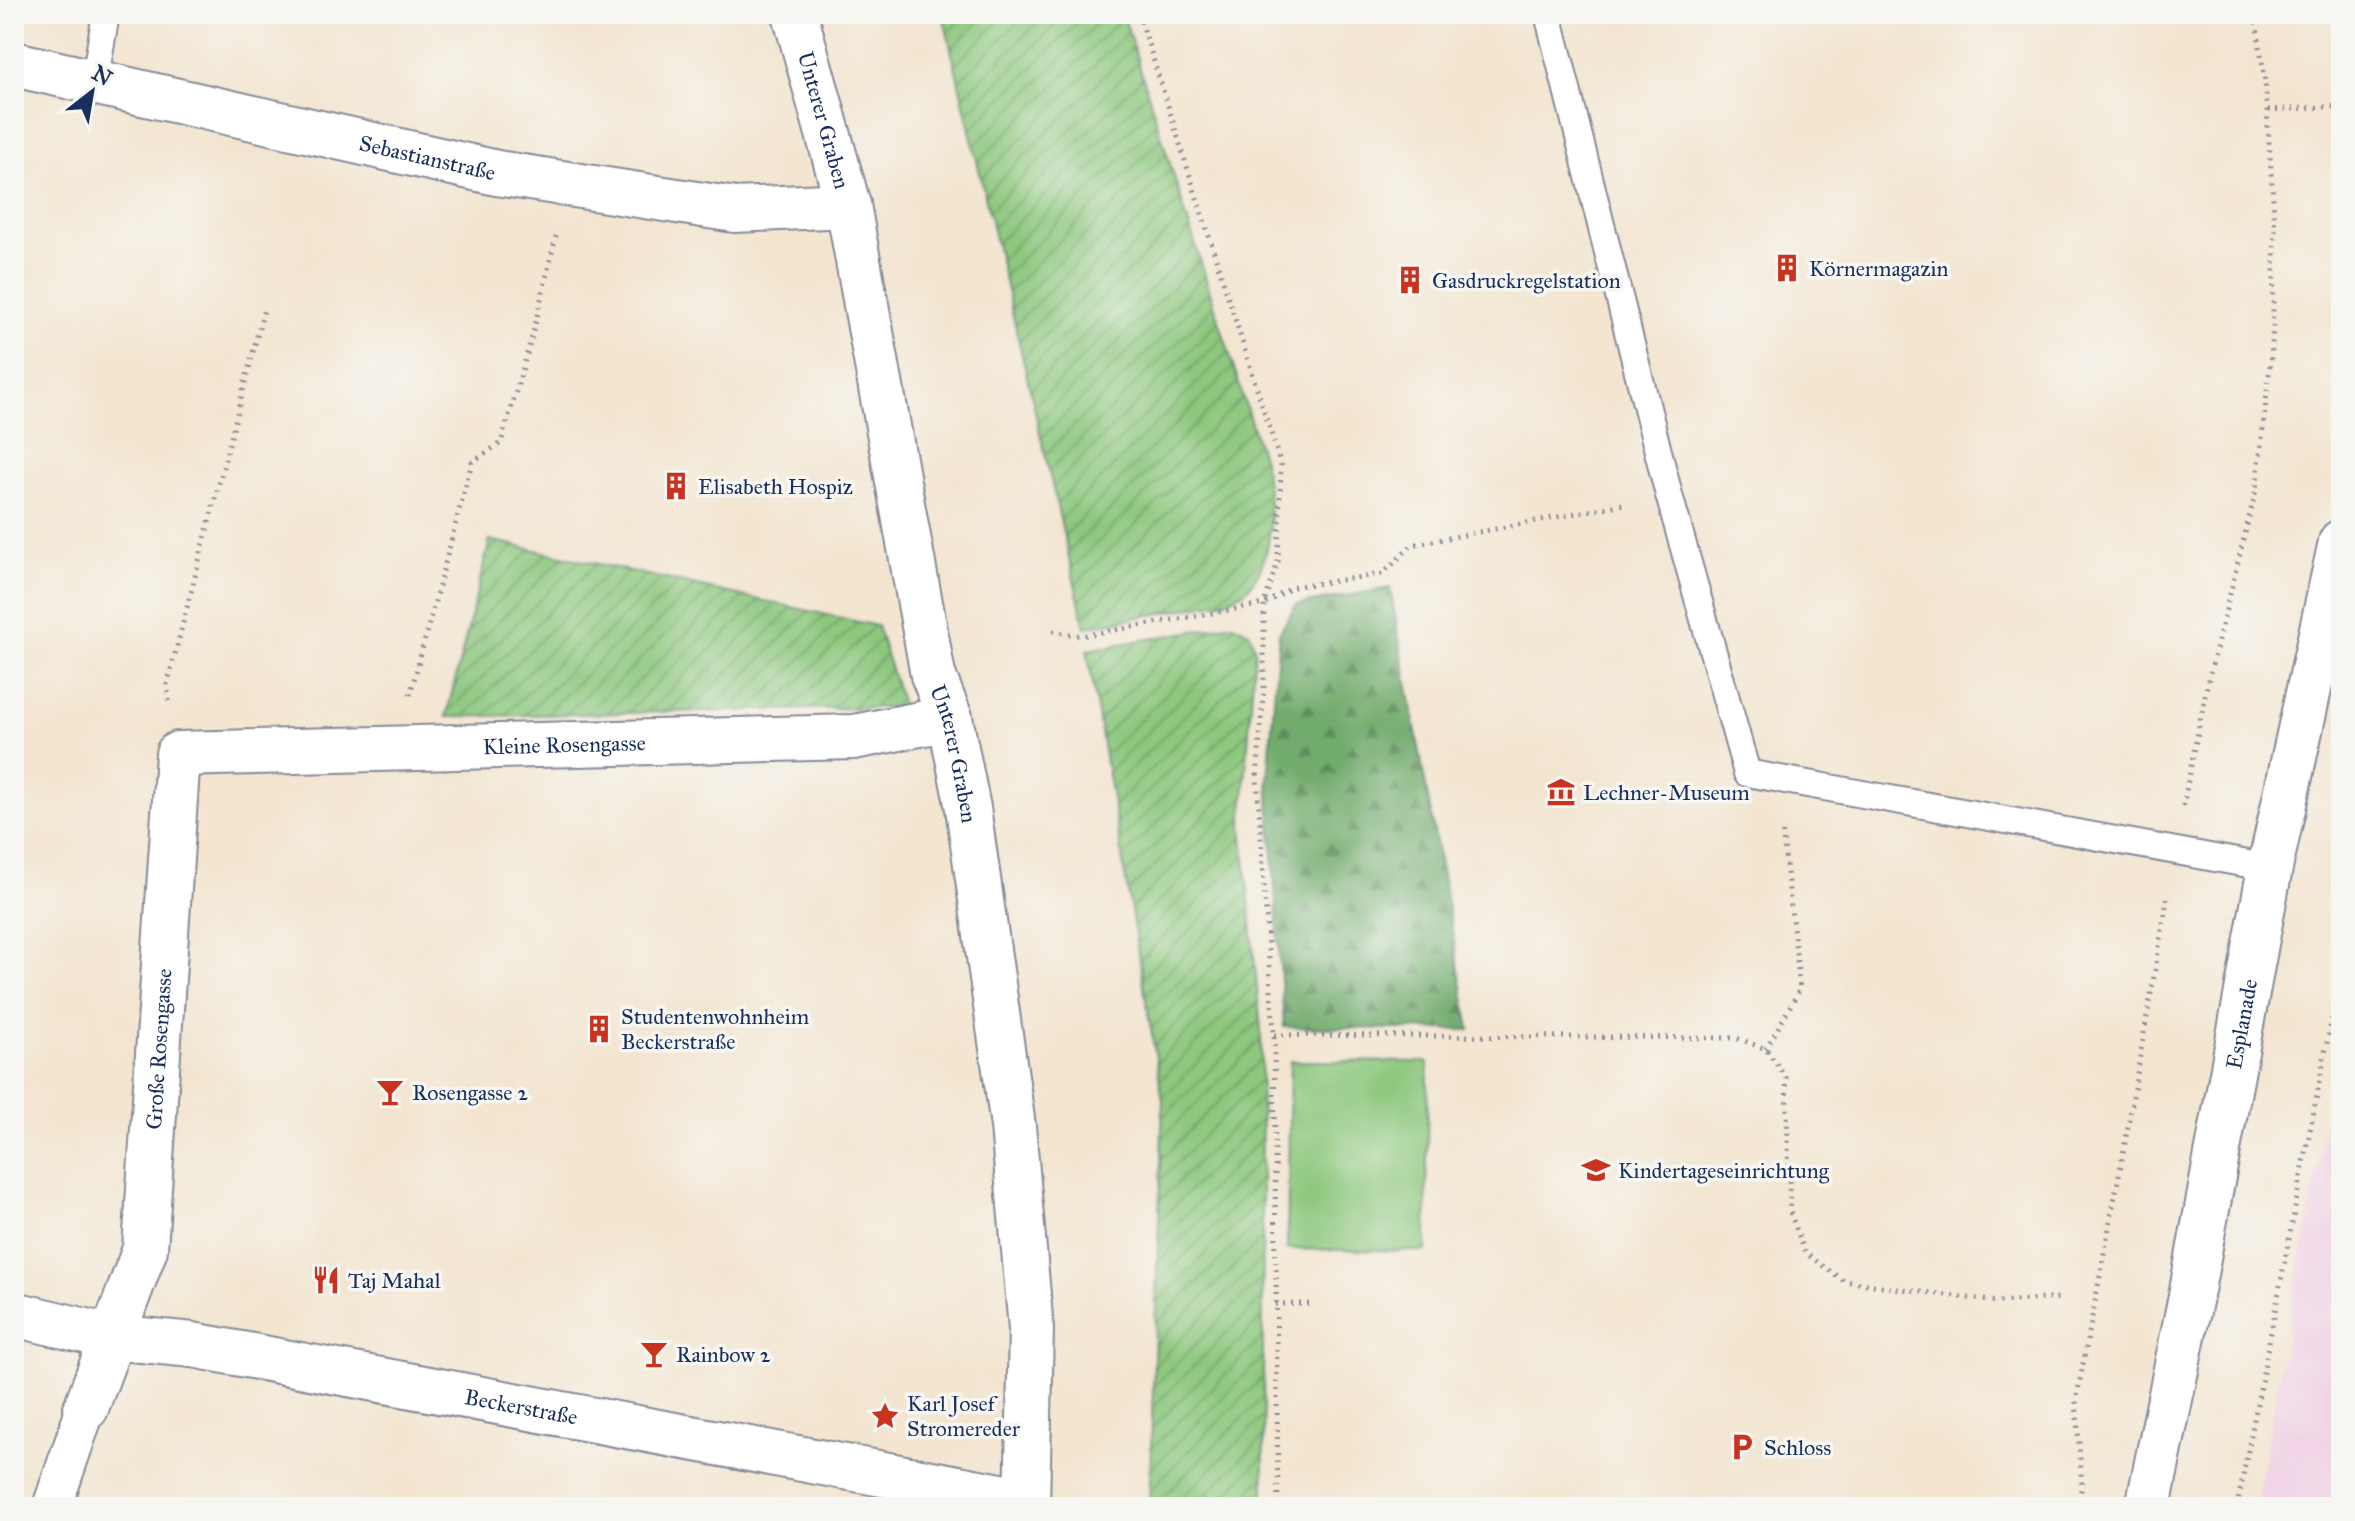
<svg xmlns="http://www.w3.org/2000/svg" width="2355" height="1521" font-family="'IM FELL Great Primer',serif">
	<style>
		.built { fill: #f0d0e4 }
		.forest { fill: url(#forest-firs); stroke: #466e66; stroke-width: 2 }
		.park { fill: #8dc87e; stroke: #547c6e; stroke-width: 2 }
		.garden { fill: url(#garden-furrows); stroke: #547c6e; stroke-width: 2 }
		.lines { fill: none; stroke-linecap: round; stroke-linejoin: round }
		.service-casing { stroke: #878a97; stroke-width: 30 }
		.pedestrian-casing { stroke: #878a97; stroke-width: 42 }
		.minor-casing { stroke: #878a97; stroke-width: 48 }
		.tertiary-casing { stroke: #878a97; stroke-width: 48 }
		.path { stroke: #878a97; stroke-width: 5; stroke-dasharray: 2 6; stroke-linecap: butt }
		.service { stroke: #fff; stroke-width: 26 }
		.pedestrian { stroke: #fff; stroke-width: 38 }
		.minor { stroke: #fff; stroke-width: 44 }
		.tertiary { stroke: #fff; stroke-width: 44 }
		.labels { text-anchor: middle; dominant-baseline: central; stroke-width: 7; stroke-linejoin: round; paint-order: stroke }
		.street-label { font-size: 22px; fill: #1b2f5e; stroke: #f6f6f2 }
		.poi-label { font-size: 22px; fill: #1b2f5e; stroke: #f6f6f2; text-anchor: start }
	</style>
	<defs>
		<pattern id="forest-firs" width="22" height="20" patternUnits="userSpaceOnUse" patternTransform="scale(2)"><rect width="22" height="20" fill="#72ac6d"/><path d="M5 1l3.5 6h-7zM16 11l3.5 6h-7z" fill="#5d8c5d"/></pattern>
		<pattern id="garden-furrows" width="10" height="10" patternUnits="userSpaceOnUse" patternTransform="scale(2)"><rect width="10" height="10" fill="#8dc87e"/><path d="M-1 1l2-2M0 10L10 0M9 11l2-2" fill="none" stroke="#72a36a"/></pattern>
	</defs>
	<rect width="100%" height="100%" fill="#f6f6f2"/>
	<filter id="ink" filterUnits="userSpaceOnUse"><feTurbulence type="fractalNoise" baseFrequency=".0125" numOctaves="2"/><feDisplacementMap in="SourceGraphic" scale="16" xChannelSelector="R" yChannelSelector="G"/><feConvolveMatrix kernelMatrix="1 2 1 2 8 2 1 2 1" color-interpolation-filters="sRGB"/></filter>
	<filter id="wash" filterUnits="userSpaceOnUse"><feTurbulence type="fractalNoise" baseFrequency=".006" numOctaves="4" result="noise"/><feDisplacementMap in="SourceGraphic" scale="32" xChannelSelector="R" yChannelSelector="G"/><feGaussianBlur stdDeviation="1.8" result="paint"/><feColorMatrix in="noise" values="0 0 0 0 0 0 0 0 0 0 0 0 0 0 0 0 0 1.4 0 .05"/><feComposite in="paint" operator="in"/></filter>
	<g filter="url(#wash)">
		<rect width="100%" height="100%" fill="#f3e5d0"/>
		<path class="built" d="M2341 1040V1507H2255L2294 1297Z"/>
		<path class="forest" d="M1390 588 1470 1030 1284 1027 1268 780 1279 633 1296 605Z"/>
		<path class="park" d="M1290 1061 1428 1062 1426 1251 1287 1249Z"/>
		<g class="garden">
			<path d="M943 14H1123L1263 461C1271 502 1278 553 1248 588 1243 594 1232 597 1226 601L1085 627Z"/>
			<path d="M490 540 877 626 903 707 446 717Z"/>
			<path d="M1233 624 1249 632 1255 649 1242 825 1261 1031 1264 1507H1149L1163 1100 1087 650Z"/>
		</g>
	</g>
	<g filter="url(#ink)">
		<g class="lines">
			<defs>
				<g id="service">
					<path d="M1548 14 1669 495 1747 773 2270 868"/>
					<path d="M94 83 106 14"/>
				</g>
				<path id="pedestrian" d="M52 1507 86 1408"/>
				<g id="minor">
					<path id="s1" d="M795 14 848 205 933 675 950 718 968 808 1013 1126 1031 1329 1027 1507"/>
					<path id="s2" d="M14 64 497 173 735 210 848 205"/>
					<path id="s3" d="M14 1314 111 1337 193 1345 1027 1501"/>
					<path id="s4" d="M86 1408 145 1249 178 754 854 737 950 718"/>
				</g>
				<g id="tertiary">
					<path id="s5" d="M2148 1507 2190 1301 2270 868 2341 542"/>
				</g>
			</defs>
			<use href="#service" class="service-casing"/>
			<use href="#pedestrian" class="pedestrian-casing"/>
			<use href="#minor" class="minor-casing"/>
			<use href="#tertiary" class="tertiary-casing"/>
			<g class="path">
				<path d="M1139 14 1281 465 1278 562 1264 604V685L1257 778 1274 1035 1278 1507"/>
				<path d="M2268 110 2341 106"/>
				<path d="M1053 631 1081 636 1264 604 1293 587 1383 574 1412 545 1624 504"/>
				<path d="M410 695 472 462 501 443 533 333 556 236"/>
				<path d="M169 701 167 685 264 309"/>
				<path d="M2183 806 2208 681 2256 490 2272 348 2275 230 2265 81 2255 14"/>
				<path d="M1274 1035 1736 1038 1766 1049 1786 1078 1790 1212 1805 1253 1844 1281 1998 1302 2061 1298"/>
				<path d="M1766 1049 1800 989 1782 828"/>
				<path d="M1275 1304H1314"/>
				<path d="M2077 1507 2082 1486 2076 1401 2124 1149 2168 895"/>
				<path d="M2237 1507 2341 971"/>
			</g>
			<use href="#service" class="service"/>
			<use href="#pedestrian" class="pedestrian"/>
			<use href="#minor" class="minor"/>
			<use href="#tertiary" class="tertiary"/>
		</g>
	</g>
	<defs>
		<symbol id="building-bare" viewBox="-9 -9 18 18"><path d="M-4-6H4V6H1V3H-1V6H-4ZM-2.5-4.3h1.7v1.8h-1.7ZM.8-4.3h1.7v1.8H.8ZM-2.5-1h1.7V.8h-1.7ZM.8-1h1.7V.8H.8Z" fill="#c8321e" stroke="#f6f6f2" stroke-width="2.5" paint-order="stroke"/></symbol>
		<symbol id="museum-bare" viewBox="-9 -9 18 18"><path d="M0-6L6-3V-2H-6V-3ZM-5-1h2V3h-2ZM-1-1h2V3h-2ZM3-1h2V3H3ZM-6 4H6V6H-6Z" fill="#c8321e" stroke="#f6f6f2" stroke-width="2.5" paint-order="stroke"/></symbol>
		<symbol id="bar-bare" viewBox="-9 -9 18 18"><path d="M-6-5H6L.8 .8V4.5H3.5V6h-7V4.5H-.8V.8Z" fill="#c8321e" stroke="#f6f6f2" stroke-width="2.5" paint-order="stroke"/></symbol>
		<symbol id="school-bare" viewBox="-9 -9 18 18"><path d="M0-5L7-2L0 1L-7-2ZM-4 1L0 2.5L4 1V4Q0 6-4 4Z" fill="#c8321e" stroke="#f6f6f2" stroke-width="2.5" paint-order="stroke"/></symbol>
		<symbol id="restaurant-bare" viewBox="-9 -9 18 18"><path d="M-5-6h1v4h1v-4h1v4h1v-4h1v5L-1.5 .5V6h-2V.5L-5-1ZM5-6V6H3V1.5H1.5Q1.5-4 5-6Z" fill="#c8321e" stroke="#f6f6f2" stroke-width="2.5" paint-order="stroke"/></symbol>
		<symbol id="sight-bare" viewBox="-9 -9 18 18"><path d="M0-6L1.8-2.2L6-1.7L2.9 1.2L3.7 5.4L0 3.3L-3.7 5.4L-2.9 1.2L-6-1.7L-1.8-2.2Z" fill="#c8321e" stroke="#f6f6f2" stroke-width="2.5" paint-order="stroke"/></symbol>
		<symbol id="parking-bare" viewBox="-9 -9 18 18"><path d="M-3.5-5.5H1a3.5 3.5 0 0 1 0 7H-1V5.5H-3.5ZM-1-3.4V-.6H.8a1.4 1.4 0 0 0 0-2.8Z" fill="#c8321e" stroke="#f6f6f2" stroke-width="2.5" paint-order="stroke"/></symbol>
	</defs>
	<g fill-rule="evenodd">
		<use href="#building-bare" x="1767" y="248" width="40" height="40"/>
		<use href="#building-bare" x="1390" y="260" width="40" height="40"/>
		<use href="#building-bare" x="656" y="466" width="40" height="40"/>
		<use href="#museum-bare" x="1541" y="772" width="40" height="40"/>
		<use href="#building-bare" x="579" y="1009" width="40" height="40"/>
		<use href="#bar-bare" x="370" y="1072" width="40" height="40"/>
		<use href="#school-bare" x="1576" y="1150" width="40" height="40"/>
		<use href="#restaurant-bare" x="306" y="1260" width="40" height="40"/>
		<use href="#bar-bare" x="634" y="1334" width="40" height="40"/>
		<use href="#sight-bare" x="865" y="1396" width="40" height="40"/>
		<use href="#parking-bare" x="1722" y="1427" width="40" height="40"/>
	</g>
	<g class="labels">
		<g class="street-label">
			<text stroke="none"><textPath href="#s1" startOffset="110">Unterer Graben</textPath></text>
			<text stroke="none"><textPath href="#s2" startOffset="424">Sebastianstraße</textPath></text>
			<text stroke="none"><textPath href="#s4" startOffset="1052">Kleine Rosengasse</textPath></text>
			<text stroke="none"><textPath href="#s1" startOffset="758">Unterer Graben</textPath></text>
			<text stroke="none"><textPath href="#s5" startOffset="492">Esplanade</textPath></text>
			<text stroke="none"><textPath href="#s4" startOffset="370">Große Rosengasse</textPath></text>
			<text stroke="none"><textPath href="#s3" startOffset="516">Beckerstraße</textPath></text>
		</g>
		<g class="poi-label">
			<text x="1809" y="268">Körnermagazin</text>
			<text x="1432" y="280">Gasdruckregelstation</text>
			<text x="698" y="486">Elisabeth Hospiz</text>
			<text x="1583" y="792">Lechner-Museum</text>
			<text x="621" y="1016">Studentenwohnheim<tspan x="621" dy="25">Beckerstraße</tspan></text>
			<text x="412" y="1092">Rosengasse 2</text>
			<text x="1618" y="1170">Kindertageseinrichtung</text>
			<text x="348" y="1280">Taj Mahal</text>
			<text x="676" y="1354">Rainbow 2</text>
			<text x="907" y="1403">Karl Josef<tspan x="907" dy="25">Stromereder</tspan></text>
			<text x="1764" y="1447">Schloss</text>
		</g>
	</g>
	<rect width="2355" height="1521" fill="none" stroke="#f6f6f2" stroke-width="48"/>
	<g transform="translate(92 92) rotate(31)" stroke="#f6f6f2" stroke-width="6" paint-order="stroke">
	<path d="M0-6L14 30L0 20L-14 30Z" fill="#1b2f5e"/>
	<text y="-12" font-size="22" font-weight="bold" text-anchor="middle" fill="#1b2f5e">N</text>
	</g>
</svg>
